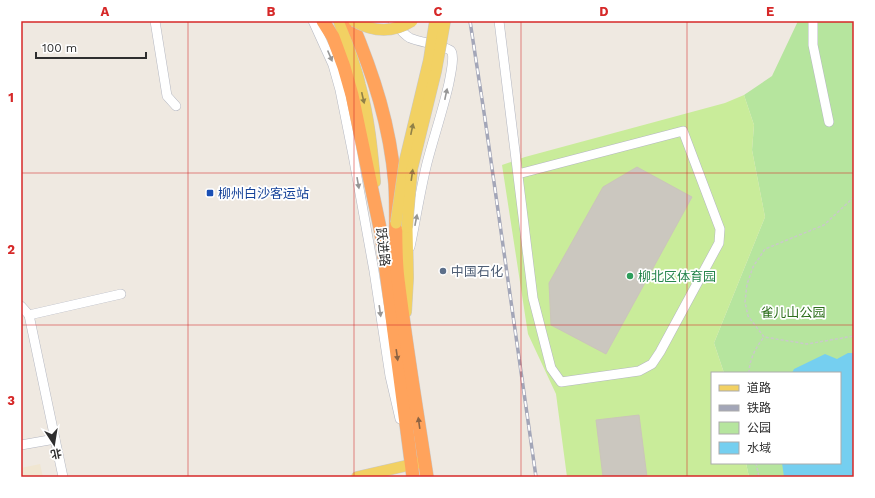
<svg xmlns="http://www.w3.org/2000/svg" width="875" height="498" font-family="'Work Sans','Noto Sans SC',sans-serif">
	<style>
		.education { fill: #f0e6d1 }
		.green { fill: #b6e59e }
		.pitch { fill: #c9ec9a }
		.water { fill: #75cff0 }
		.building { fill: #cbc7bf; stroke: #cbc5ba }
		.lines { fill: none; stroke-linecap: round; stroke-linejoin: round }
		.minor-casing { stroke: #b4b7c1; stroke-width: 10 }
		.major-casing { stroke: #c9c9c9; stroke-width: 12 }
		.highway-casing { stroke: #c9c9c9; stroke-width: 14 }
		.path { stroke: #c9c9c9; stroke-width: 1.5; stroke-dasharray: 3 2; stroke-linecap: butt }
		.minor { stroke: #fff; stroke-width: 9 }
		.major { stroke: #f2d163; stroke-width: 11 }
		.highway { stroke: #ffa35c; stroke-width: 13 }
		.rail-casing { stroke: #a3a6b8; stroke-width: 3.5 }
		.rail { stroke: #fff; stroke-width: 2; stroke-dasharray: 6; stroke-linecap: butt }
		.major-bridge-casing { stroke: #c9c9c9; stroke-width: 12; stroke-linecap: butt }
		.major-bridge { stroke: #f2d163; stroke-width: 11 }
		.oneway { fill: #969696 }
		.oneway2 { fill: #908048 }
		.oneway3 { fill: #8c6343 }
		.grid { fill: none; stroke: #d62828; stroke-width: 1; stroke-opacity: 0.55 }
		.transit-dot { fill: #1a4fb4; stroke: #fff; stroke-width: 1.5 }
		.service-dot { fill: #5c6f8a; stroke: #fff; stroke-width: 1.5 }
		.leisure-dot { fill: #2e9e5b; stroke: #fff; stroke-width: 1.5 }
		.labels { text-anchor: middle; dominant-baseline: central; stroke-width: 3.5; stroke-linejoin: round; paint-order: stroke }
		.transit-label { font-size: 13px; fill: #164399; stroke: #fff; text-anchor: start }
		.street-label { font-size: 13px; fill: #2e2e2e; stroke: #fff }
		.service-label { font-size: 13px; fill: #4e5e75; stroke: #fff; text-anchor: start }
		.leisure-label { font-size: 13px; fill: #27864d; stroke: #fff; text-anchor: start }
		.park-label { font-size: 13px; fill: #2c6e1b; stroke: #fff }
		.neatline { fill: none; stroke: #d62828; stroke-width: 1.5 }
		.grid-label { font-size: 13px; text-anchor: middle; font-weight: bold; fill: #d62828 }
	</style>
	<rect width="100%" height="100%" fill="#efe9e1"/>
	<path class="education" d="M40 464 43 477H21V468Z"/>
	<path class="green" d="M798 21H854V477H749L746 463H840V373H724L714 343 765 217 752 150 754 125 744 95 772 76Z"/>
	<path class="pitch" d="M744 95 754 125 752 150 765 217 714 343 724 373H712V463H746L749 477H567L556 394 528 334 502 165 525 157 725 103Z"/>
	<path class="water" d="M848 353H854V477H784L782 463H840V373H792L794 369 825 354 837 359Z"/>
	<g class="building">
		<path d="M637 167 692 197 606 354 551 325 549 283 603 187Z"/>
		<path d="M639 415 647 477H603L596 420Z"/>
	</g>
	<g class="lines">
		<defs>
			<g id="minor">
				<path d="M155 21 167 96 176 106"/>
				<path d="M313 21 333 65 340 90 353 155 374 271 390 376 400 419"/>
				<path d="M393 21C398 27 403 34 410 38 419 42 446 46 451 51 455 56 450 77 449 83 443 110 434 136 427 163 420 191 416 219 410 247"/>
				<path d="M499 21 533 298 551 368 561 382 639 371 652 364 660 352 719 243 720 229 683 131 518 174"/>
				<path d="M813 21V45L829 122"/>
				<path d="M21 306 29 315 63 477"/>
				<path d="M29 315 121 294"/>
				<path d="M21 445 55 439"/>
			</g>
			<g id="major">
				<path d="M339 21C346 42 355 63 360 85 369 117 372 149 375 182"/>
				<path d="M406 312 408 278 407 227"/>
				<path d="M357 477 418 463"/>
			</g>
			<g id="highway">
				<path d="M323 21 333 37 344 67 352 95 381 233 413 477"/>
				<path d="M351 21C374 76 390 125 395 184 397 216 394 247 398 279 406 345 417 411 427 477"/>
			</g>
		</defs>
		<use href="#minor" class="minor-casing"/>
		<use href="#major" class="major-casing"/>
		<use href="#highway" class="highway-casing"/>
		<g class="path">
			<path d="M854 197 824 225 765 249 753 267 747 284 745 302 748 316 764 337 807 344 854 336"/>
			<path d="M749 373C749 360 756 347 764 337"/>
			<path d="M756 463 759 477"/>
		</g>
		<use href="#minor" class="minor"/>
		<use href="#major" class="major"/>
		<use href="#highway" class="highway"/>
		<defs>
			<path id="rail" d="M470 21 485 119 536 477"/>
		</defs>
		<use href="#rail" class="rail-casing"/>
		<use href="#rail" class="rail"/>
		<defs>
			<g id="major-bridge">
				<path d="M354 21C373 32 393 33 412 21"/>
				<path d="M396 223 405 160 429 60 435 21"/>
				<path d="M407 227 412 169 436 71 445 21"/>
			</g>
		</defs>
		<use href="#major-bridge" class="major-bridge-casing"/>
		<use href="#major-bridge" class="major-bridge"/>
	</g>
	<defs><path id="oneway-solid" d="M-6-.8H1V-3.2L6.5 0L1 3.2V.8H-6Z"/></defs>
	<g class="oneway">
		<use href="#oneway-solid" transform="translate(330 56) rotate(67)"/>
		<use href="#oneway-solid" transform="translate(446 94) rotate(-78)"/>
		<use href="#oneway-solid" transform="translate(358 183) rotate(80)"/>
		<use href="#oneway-solid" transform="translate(416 220) rotate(-79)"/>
		<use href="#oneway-solid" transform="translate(380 311) rotate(82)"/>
	</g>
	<g class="oneway2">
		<use href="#oneway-solid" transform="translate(363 98) rotate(77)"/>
		<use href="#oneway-solid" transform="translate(412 129) rotate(-78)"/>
		<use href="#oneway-solid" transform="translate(412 175) rotate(-82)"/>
	</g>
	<g class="oneway3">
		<use href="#oneway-solid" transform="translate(397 355) rotate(82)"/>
		<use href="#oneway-solid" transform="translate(419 423) rotate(-98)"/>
	</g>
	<path class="grid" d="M188 21V477M354 21V477M521 21V477M687 21V477M21 173H854M21 325H854"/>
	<rect class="transit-dot" x="206" y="189" width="8" height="8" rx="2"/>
	<circle class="service-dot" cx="443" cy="271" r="4"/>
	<circle class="leisure-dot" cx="630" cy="276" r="4"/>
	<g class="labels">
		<g class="transit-label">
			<text x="218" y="193">柳州白沙客运站</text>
		</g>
		<g class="street-label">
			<text transform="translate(383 247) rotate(83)">跃进路</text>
		</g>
		<g class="service-label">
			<text x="451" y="271">中国石化</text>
		</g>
		<g class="leisure-label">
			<text x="638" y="276">柳北区体育园</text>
		</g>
		<g class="park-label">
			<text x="793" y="312">雀儿山公园</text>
		</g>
	</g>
	<rect width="875" height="498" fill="none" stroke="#ffffff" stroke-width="44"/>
	<rect x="711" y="372" width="130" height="92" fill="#ffffff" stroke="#ababab"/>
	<rect x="719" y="385" width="20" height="6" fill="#f2d163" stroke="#ababab"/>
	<text x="747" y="392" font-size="12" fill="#2e2e2e">道路</text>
	<rect x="719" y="405" width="20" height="6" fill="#a3a6b8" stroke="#ababab"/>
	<text x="747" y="412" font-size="12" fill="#2e2e2e">铁路</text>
	<rect x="719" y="422" width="20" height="12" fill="#b6e59e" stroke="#ababab"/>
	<text x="747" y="432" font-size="12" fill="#2e2e2e">公园</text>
	<rect x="719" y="442" width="20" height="12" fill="#75cff0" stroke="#ababab"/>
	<text x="747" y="452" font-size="12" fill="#2e2e2e">水域</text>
	<g transform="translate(54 444) rotate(168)" stroke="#ffffff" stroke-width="3" paint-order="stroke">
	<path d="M0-3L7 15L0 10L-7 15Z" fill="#2e2e2e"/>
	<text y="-6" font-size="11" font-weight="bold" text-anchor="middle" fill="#2e2e2e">北</text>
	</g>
	<path d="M36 52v6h110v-6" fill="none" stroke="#2e2e2e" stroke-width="2"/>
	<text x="42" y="52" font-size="12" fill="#2e2e2e" stroke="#ffffff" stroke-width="3" paint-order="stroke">100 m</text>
	<rect x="22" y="22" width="831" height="454" class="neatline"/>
	<g class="grid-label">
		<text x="105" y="16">A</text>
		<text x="271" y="16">B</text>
		<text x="438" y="16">C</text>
		<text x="604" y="16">D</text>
		<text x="770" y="16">E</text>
		<text x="11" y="102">1</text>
		<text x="11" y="254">2</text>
		<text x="11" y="405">3</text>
	</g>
</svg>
